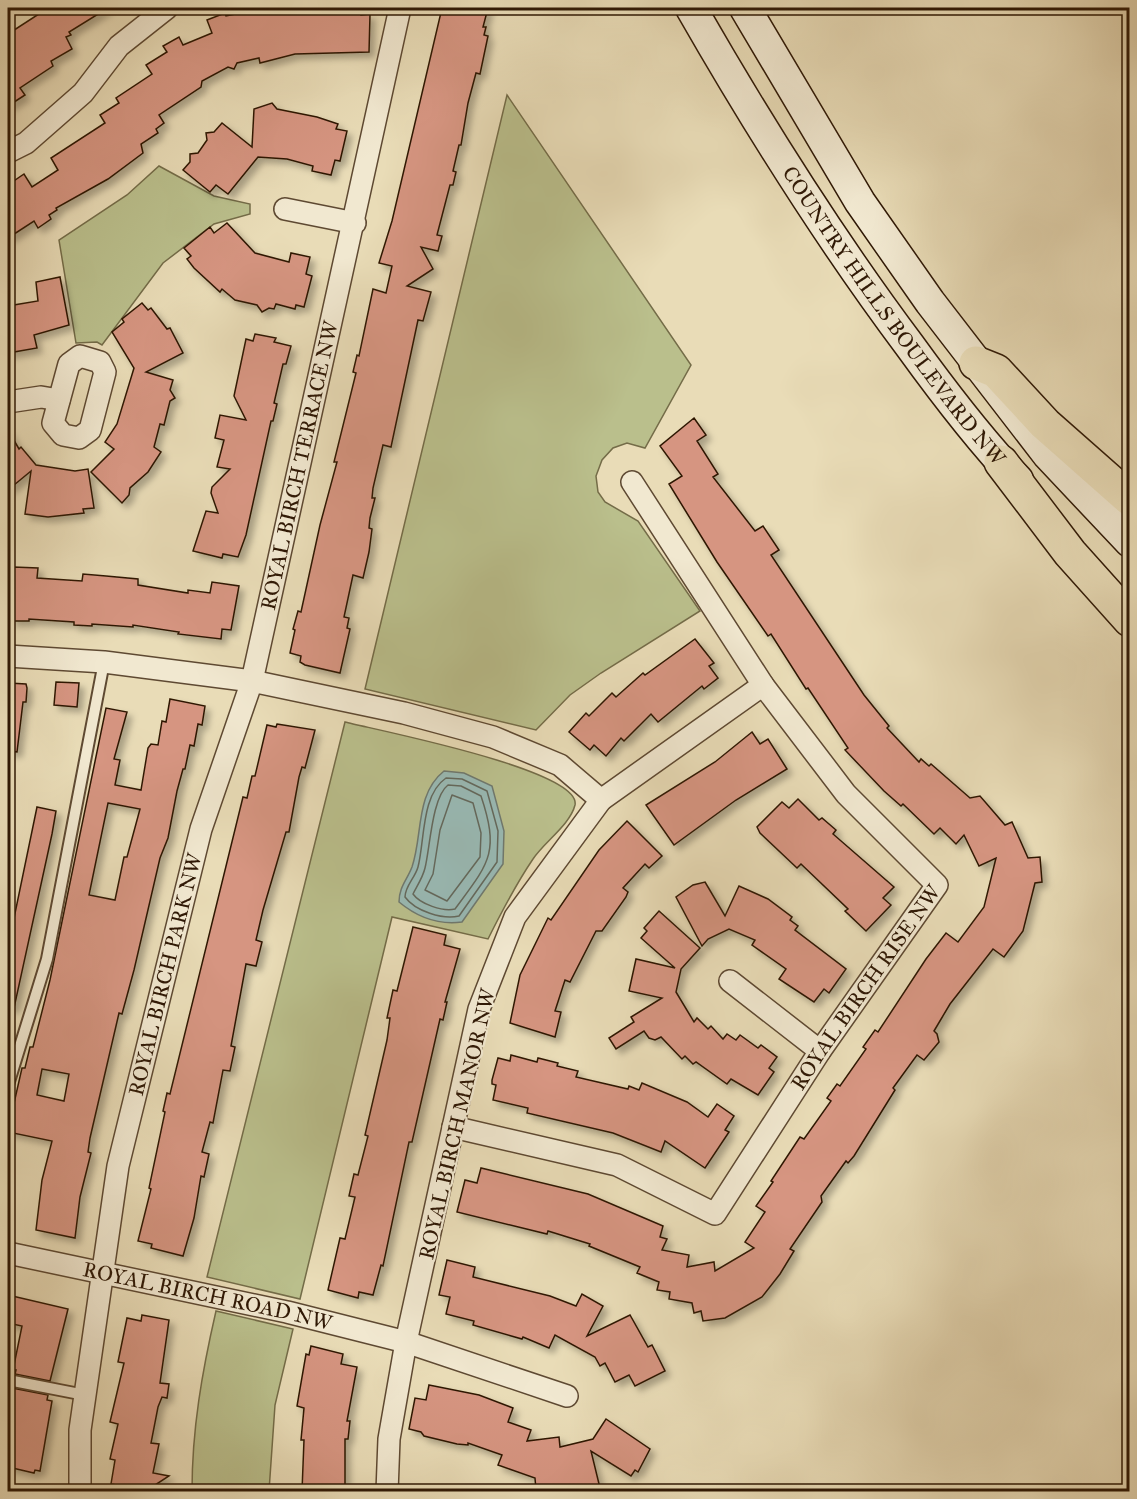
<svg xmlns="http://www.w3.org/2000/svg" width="1137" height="1499" font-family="'IM FELL Great Primer',serif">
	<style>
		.green { fill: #babf8c; stroke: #746c48; stroke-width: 1.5 }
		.water { fill: #99bab5; stroke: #6f796f; stroke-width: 1.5 }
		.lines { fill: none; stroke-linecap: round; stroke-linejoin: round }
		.shore { stroke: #64695d; stroke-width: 1.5 }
		.building { fill: #d69581; stroke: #2f1805; stroke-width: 1.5; fill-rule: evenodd; filter: url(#shadow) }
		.service-casing { stroke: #5e4932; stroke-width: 14 }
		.minor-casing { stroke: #5e4932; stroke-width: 24 }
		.secondary-casing { stroke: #2f1805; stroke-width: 33 }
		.motorway-casing { stroke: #2f1805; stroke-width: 36 }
		.service { stroke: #f1e8d0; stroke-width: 10 }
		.minor { stroke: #f1e8d0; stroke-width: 21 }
		.secondary { stroke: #f1e8d0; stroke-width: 30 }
		.motorway { stroke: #e9dcb7; stroke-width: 33 }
		.labels { text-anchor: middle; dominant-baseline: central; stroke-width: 4.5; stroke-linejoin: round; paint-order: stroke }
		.street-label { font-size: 21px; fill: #2f1805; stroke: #f1e8d0 }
	</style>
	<defs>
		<filter id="shadow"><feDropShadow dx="5" dy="5" stdDeviation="3" flood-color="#0004"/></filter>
	</defs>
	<rect width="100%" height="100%" fill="#e9dcb7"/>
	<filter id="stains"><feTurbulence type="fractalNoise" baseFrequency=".00333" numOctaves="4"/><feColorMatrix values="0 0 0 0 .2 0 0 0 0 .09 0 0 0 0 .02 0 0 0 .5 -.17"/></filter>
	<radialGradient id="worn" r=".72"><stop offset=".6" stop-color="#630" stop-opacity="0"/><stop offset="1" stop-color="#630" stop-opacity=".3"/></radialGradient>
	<g class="green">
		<path d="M507 95 691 365 645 448 627 443 613 448 602 460 596 476 598 492 605 502 638 521 700 611 601 673 570 695 536 730 365 689Z"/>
		<path d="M159 166 214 196 250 204V214L214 224 163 263 102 345 97 342 76 343 59 240 127 195Z"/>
		<path d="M345 722C376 730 582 770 575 805 570 825 544 842 533 859 516 884 502 911 488 939L392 917 300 1299 207 1277Z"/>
		<path d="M216 1311 293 1329 275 1405 269 1491H192C192 1429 202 1372 216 1311Z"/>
	</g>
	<path class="water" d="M444 771 464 773 492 786 504 831 503 864 462 922C439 925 417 917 399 902 399 887 407 880 412 867 423 835 415 794 444 771Z"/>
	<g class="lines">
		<g class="shore">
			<path d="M446 778 462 779 487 791 498 831 497 862 459 916C443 920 415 911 405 897 405 886 415 878 418 867 425 840 421 795 446 778Z"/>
			<path d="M448 785 461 786 481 796C500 853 489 863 455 909 443 912 420 904 413 894 417 886 423 877 425 868 430 848 432 797 448 785Z"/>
			<path d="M452 795 473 803 481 833 480 857 447 901 425 890 433 874 440 830Z"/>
		</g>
	</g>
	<g class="building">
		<path d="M48 8H108L69 32 71 35 66 37 72 49 51 61 53 66 20 88 25 95 8 106V34Z"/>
		<path d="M266 8H360L361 15 370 14 369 52 295 54 260 63 259 58 237 63 234 69 228 67 202 81 201 87 159 115 164 123 156 129 158 133 141 144 143 153 108 179 56 208 57 210 49 215 51 219 38 228 34 221 8 238V200L14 195 8 185 24 174 32 187 58 170 51 158 105 123 100 115 119 103 116 98 152 74 146 65 167 52 163 46 179 37 183 45 212 33 207 20 225 13 226 16Z"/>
		<path d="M442 8H488L483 27H486L484 35 488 36 480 74 476 73 468 103 461 145H459L453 171 456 172 453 185H450L437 235 442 236 438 251 421 247 433 269 407 286 431 292 423 321 418 320 391 447 383 445 373 488 372 498H375L370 518 369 528 372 529 369 552 363 578 353 575 344 617 349 618 347 628 350 629 340 673 305 665 300 662 301 656 290 653 295 630 293 629 298 611 301 612 320 525 337 462H334L356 373 353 372 357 355 359 356 373 289 386 293 392 266 379 263 392 221Z"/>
		<path d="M272 103 277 109 317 117 338 124 336 129 347 131 340 161 335 160 331 175 312 171 313 166 287 159 258 157 228 194 216 185 210 192 183 170 190 162V154L198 153 207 140 206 133 214 132 222 123 252 147 254 109Z"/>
		<path d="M227 223 255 253 289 262 291 253 310 257 306 274 312 276 304 307 296 305 295 309 276 304 274 309 269 308 262 312 257 305 235 300 222 289 220 292 194 268 187 259 191 256 184 248 210 227 214 233Z"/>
		<path d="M60 277 69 325 34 335 37 348 8 353V306L38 301 36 282Z"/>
		<path d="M142 303 148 310 151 308 167 329 170 328 183 353 146 372 173 380 170 390 175 398 170 401 164 425 160 424 154 447 161 452 148 472 130 488 129 495 122 503 91 472 114 449 105 442 117 424 134 368 112 332 124 322 122 319Z"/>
		<path d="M255 334 276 338 274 342 291 346 286 364H283L274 403 277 404 273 421H271L246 535 238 557 223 554 222 558 193 551 206 511 218 513 211 493 212 487 230 469 217 467 224 440 215 438 220 415 246 420 234 396 246 339 253 341Z"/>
		<path d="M694 418 706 435 697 441 718 474 713 477 755 531 763 526 779 550 771 555 864 695 889 726 887 728 919 762 921 759 929 766 931 764 970 798 980 796 1005 825 1012 822 1028 858 1040 857 1042 882 1035 883 1023 931 1004 957 993 949 950 1004 934 1031 937 1034 939 1042 924 1060 917 1055 893 1088 895 1090 854 1156 848 1163 846 1161 821 1196 822 1202 790 1249 794 1251 780 1274 762 1297 725 1318 703 1321 701 1311 694 1313 692 1303 669 1299 670 1292 657 1290 659 1282 637 1273 640 1267 589 1246 590 1244 548 1231 547 1234 457 1212 465 1180 477 1183 481 1168 588 1194 663 1226 660 1237 667 1239 662 1250 689 1255 687 1267 714 1262 715 1271 754 1248 745 1242 765 1212 756 1206 773 1182 771 1181 800 1137 804 1139 831 1101 827 1098 837 1084 840 1086 866 1049 863 1047 875 1030 878 1032 926 959 946 933 958 942 984 907 996 858 979 866 964 835 956 844 940 828 934 834 903 804 901 806 884 791 845 750 848 748 808 688 806 689 771 634 768 636 717 562 669 484 682 476 660 446Z"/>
		<path d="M8 430 19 449 21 447 36 465 75 471 88 469 94 508 83 509 84 513 48 517 25 514 31 471 8 490Z"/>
		<path d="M13 567 38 568 37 578 82 581 83 574 106 576 138 579V585L188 593V590L210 593 212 582 239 586 231 630 222 629 221 639 178 634 179 632 133 625V627L92 624V626L74 625V622L29 619V621H11Z"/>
		<path d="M695 639 714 663 709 666 718 678 704 689 702 686 658 722 651 714 624 741 621 738 606 756 594 745 590 750 569 732 586 713 589 716 612 693 616 697 643 673 645 675Z"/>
		<path d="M56 682 79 683 77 707 54 705Z"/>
		<path d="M8 683 26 684 27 688 26 702H23L17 752 8 751Z"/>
		<path d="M170 699 205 706 202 725 198 724 194 746 190 745 185 769H183L177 791 168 838 160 858 134 970 122 1014 119 1013 90 1138 88 1152 91 1153 80 1197 75 1238 36 1230 42 1180 52 1141 8 1132V1111L12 1112 22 1068H25L30 1047H33L50 980 106 708 127 712 114 759 120 760 115 785 141 790 148 748 151 744 158 745 162 721 166 722ZM108 803 140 809 127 857H124L115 900 89 895ZM42 1069 69 1074 64 1101 37 1095Z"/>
		<path d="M277 724 315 730 305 768 302 767 299 777 289 832H286L263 910 256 940 262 942 256 966 246 964 231 1046 235 1047 230 1071 223 1070 213 1123 210 1122 202 1152 209 1154 204 1177 201 1176 194 1218 183 1256 151 1248 152 1244 138 1241 151 1189 149 1188 165 1112 163 1111 167 1093 170 1094 243 797 247 798 252 776H255L267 725 276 727Z"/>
		<path d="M752 732 760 744 768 739 787 769 736 800 674 845 646 805 715 762Z"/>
		<path d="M798 799 819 820 822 818 836 830 833 834 894 887 883 898 891 905 866 931 845 911 848 909 801 864 797 868 760 833 757 827 782 802 789 808Z"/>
		<path d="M37 807 56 811 52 834 14 1008 8 1007V947Z"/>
		<path d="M627 821 662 856 649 868 645 864 623 888 628 892 626 897 602 931H596L570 982 565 980 555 1011 561 1012 555 1037 510 1023 520 975 548 918 551 920 599 850Z"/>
		<path d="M705 882 725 916 739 886 768 899 792 917 790 920 798 926 795 930 846 969 829 993 824 989 814 1002 779 979 786 969 752 945 755 940 729 929 708 939 702 946 676 897 693 885Z"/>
		<path d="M659 911 700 948 681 969 676 992 694 1022 697 1018 708 1029 711 1026 723 1039 727 1034 736 1040 740 1035 758 1048 761 1045 777 1057 769 1068 774 1072 758 1095 731 1079 727 1084 696 1062 693 1064 685 1056 682 1059 661 1037 655 1040 649 1038 644 1031 616 1049 609 1038 634 1022 631 1017 662 998 629 991 636 959 675 968 641 938 647 931 644 928Z"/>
		<path d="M413 927 446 935 444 945 460 949 445 1002H447L443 1020 440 1019 412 1142H409L383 1266 381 1265 373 1295 359 1292 358 1298 328 1290 340 1238 345 1239 355 1197 349 1196 354 1174 358 1175 368 1136 365 1135 387 1040 390 1018H387L393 990 397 991Z"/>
		<path d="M511 1055 537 1062 538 1058 558 1063 557 1066 578 1071 576 1077 628 1089 629 1086 639 1090 642 1083 687 1102 708 1117 717 1104 734 1116 725 1130 729 1132 705 1168 665 1141 661 1152 613 1133 527 1113 528 1108 493 1100 496 1085 492 1084V1080L498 1058 510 1061Z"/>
		<path d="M447 1260 475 1267 473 1277 550 1296 576 1306 582 1294 603 1306 587 1336 630 1315 648 1347 652 1345 665 1371 635 1386 629 1375 615 1382 605 1363 600 1366 595 1357 555 1335 549 1348 523 1337 522 1339 473 1325 474 1321 446 1314 450 1297 439 1295Z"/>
		<path d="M8 1295 68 1309 50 1381 15 1374 16 1370H13L22 1326 8 1323Z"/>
		<path d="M142 1315 169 1320 160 1383 169 1384 167 1398 162 1397 158 1407 151 1443 159 1444 153 1473 169 1476 155 1485 154 1491H122L123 1486 111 1484 115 1460 110 1459 118 1424 110 1422 124 1363 118 1362 127 1318 141 1321Z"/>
		<path d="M311 1346 343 1354 341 1364 357 1367 347 1421H350L348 1439H345V1491H302L304 1440H301L304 1408 297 1406 306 1354 309 1355Z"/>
		<path d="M429 1385 479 1395 513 1408 508 1422 531 1430 527 1441 559 1437 560 1447 593 1439 606 1419 650 1449 638 1472 635 1470 631 1476 591 1451 600 1488 586 1491H575L574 1489 536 1490 535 1478 498 1465 502 1455 468 1443V1445L457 1444 424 1436 421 1432 409 1429 415 1398 426 1400Z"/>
		<path d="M12 1388 48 1395 47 1400 52 1401 40 1471 35 1470 34 1473 8 1467V1411Z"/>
	</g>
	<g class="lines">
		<defs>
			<g id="service">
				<path d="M8 1085 47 959 104 662"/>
				<path d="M8 1380 85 1395"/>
			</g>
			<g id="minor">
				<path d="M8 152 26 143 83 93 119 46 167 8"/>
				<path d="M285 209 355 223"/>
				<path d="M80 356 100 362 105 372 90 430 79 438 63 435 53 423 69 364Z"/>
				<path d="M8 402 41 397 59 400"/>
				<path d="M632 482 763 685"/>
				<path id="s1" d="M8 656 104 662 252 681 400 8"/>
				<path d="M730 981 820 1051"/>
				<path id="s2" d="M453 1127 617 1165 715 1214 820 1051 937 885 846 794 763 685 601 800"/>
				<path id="s3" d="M8 1253 287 1312 406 1342 567 1396"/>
				<path id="s4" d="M80 1492V1430L118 1166 201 829 252 681 404 713 493 737 560 765 601 800 515 917 479 1009 406 1342 389 1439 387 1492"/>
			</g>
			<g id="secondary">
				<path id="s5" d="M691 8C758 125 829 238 910 346 944 393 978 438 1018 480"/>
				<path d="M745 8 860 202 930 302 1048 455 1130 542"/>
			</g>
			<g id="motorway">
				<path d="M976 363 996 371 1045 424 1130 499"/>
				<path d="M1001 462 1070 553 1130 620"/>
			</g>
		</defs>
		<use href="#service" class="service-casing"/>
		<use href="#minor" class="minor-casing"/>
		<use href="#secondary" class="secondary-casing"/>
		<use href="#motorway" class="motorway-casing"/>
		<use href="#service" class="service"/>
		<use href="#minor" class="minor"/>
		<use href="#secondary" class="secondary"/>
		<use href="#motorway" class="motorway"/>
	</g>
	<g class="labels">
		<g class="street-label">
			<text stroke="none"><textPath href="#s5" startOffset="369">COUNTRY HILLS BOULEVARD NW</textPath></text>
			<text stroke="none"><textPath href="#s1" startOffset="466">ROYAL BIRCH TERRACE NW</textPath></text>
			<text stroke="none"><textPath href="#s4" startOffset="526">ROYAL BIRCH PARK NW</textPath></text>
			<text stroke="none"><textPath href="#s2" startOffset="550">ROYAL BIRCH RISE NW</textPath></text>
			<text transform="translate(457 1124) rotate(-77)">ROYAL BIRCH MANOR NW</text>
			<text stroke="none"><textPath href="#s3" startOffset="204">ROYAL BIRCH ROAD NW</textPath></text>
		</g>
	</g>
	<rect width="1137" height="1499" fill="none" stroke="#e9dcb7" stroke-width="30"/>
	<rect x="9" y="9" width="1119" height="1481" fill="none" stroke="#2f1805" stroke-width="3"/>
	<rect x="15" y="15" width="1107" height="1469" fill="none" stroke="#2f1805" stroke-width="1.5"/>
	<rect width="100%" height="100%" filter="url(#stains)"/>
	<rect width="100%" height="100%" fill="url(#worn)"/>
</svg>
